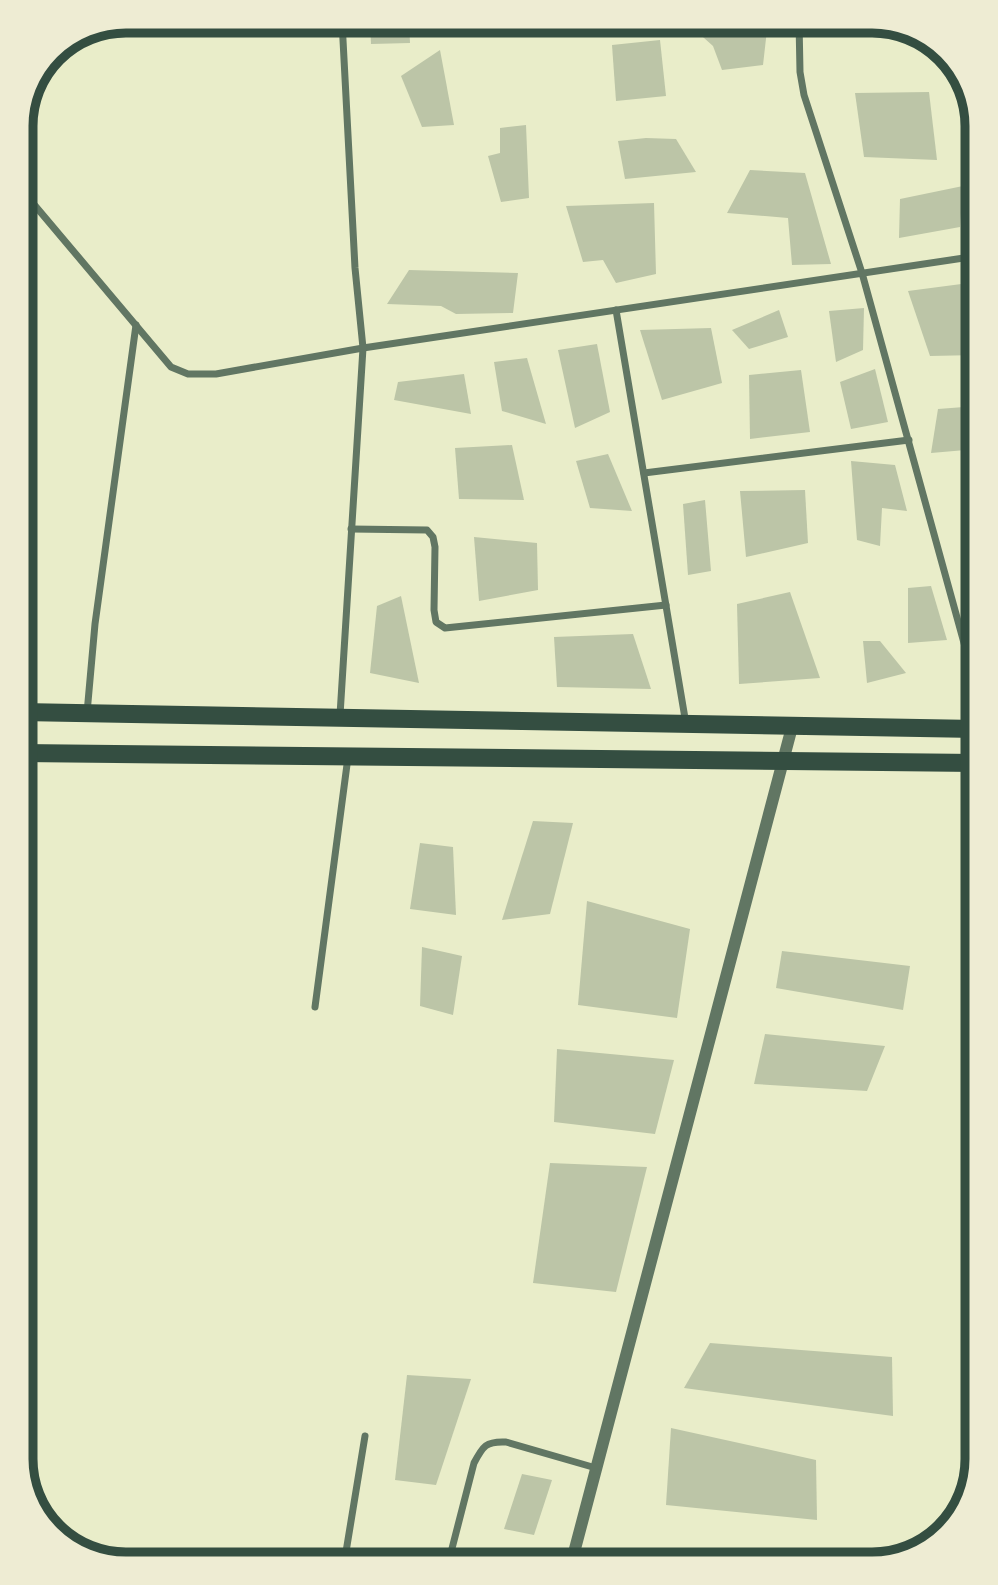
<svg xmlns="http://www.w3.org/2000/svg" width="998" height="1585" font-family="'Varela Round',sans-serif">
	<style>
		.building { fill: #bcc5a7 }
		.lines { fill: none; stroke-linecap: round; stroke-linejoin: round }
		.minor { stroke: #617663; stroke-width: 7 }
		.tertiary { stroke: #617663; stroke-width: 12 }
		.primary { stroke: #344e41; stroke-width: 18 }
		.rim { fill: none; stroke: #344e41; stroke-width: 9 }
	</style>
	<rect width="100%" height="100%" fill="#e9edc9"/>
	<g class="building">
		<path d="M370 21H409L410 43 371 44Z"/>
		<path d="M685 21H768L763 65 722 70 713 46Z"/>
		<path d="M660 40 666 96 616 101 612 45Z"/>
		<path d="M440 50 454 125 422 127 401 76Z"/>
		<path d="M929 92 937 160 864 157 855 93Z"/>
		<path d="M976 124 977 126V148L965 126Z"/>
		<path d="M526 125 529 198 501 202 488 156 500 153V128Z"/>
		<path d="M646 138 676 139 696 172 625 179 618 141Z"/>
		<path d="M750 170 805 173 831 264 792 265 788 218 727 213Z"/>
		<path d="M963 186 960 227 899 238 900 199Z"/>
		<path d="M654 203 656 274 616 283 603 260 583 262 566 206Z"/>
		<path d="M409 270 518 273 513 313 456 314 441 306 387 304Z"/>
		<path d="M969 283 977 299V355L930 356 908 291Z"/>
		<path d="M864 308 863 350 836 362 829 311Z"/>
		<path d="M779 310 788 337 749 349 732 330Z"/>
		<path d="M711 328 722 383 662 400 640 330Z"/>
		<path d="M597 344 610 412 575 428 558 350Z"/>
		<path d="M527 358 546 424 502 411 494 362Z"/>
		<path d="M875 369 888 422 851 429 840 382Z"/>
		<path d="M801 370 810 432 750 439 749 375Z"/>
		<path d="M464 374 471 414 394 400 398 382Z"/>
		<path d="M977 406V449L931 453 938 409Z"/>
		<path d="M512 445 524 500 459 499 455 448Z"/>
		<path d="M608 454 632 511 590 508 576 461Z"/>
		<path d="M851 461 895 465 907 511 882 508 880 546 857 540Z"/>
		<path d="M805 490 808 543 746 557 740 491Z"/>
		<path d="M705 500 711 571 688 575 683 504Z"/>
		<path d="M967 500H977V551L976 552Z"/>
		<path d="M474 537 537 543 538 590 479 601Z"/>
		<path d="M931 586 947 640 908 643V588Z"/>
		<path d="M790 592 820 678 739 684 737 604Z"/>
		<path d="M401 596 419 683 370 673 377 606Z"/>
		<path d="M633 634 651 689 557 687 554 637Z"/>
		<path d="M863 641H880L906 673 867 683Z"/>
		<path d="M533 821 573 823 550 914 502 920Z"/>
		<path d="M420 843 453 847 456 915 410 909Z"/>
		<path d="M968 864 977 865V956L968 954Z"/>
		<path d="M587 901 690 929 677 1018 578 1005Z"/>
		<path d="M422 947 462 956 453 1015 420 1006Z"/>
		<path d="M782 951 910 966 903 1010 776 988Z"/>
		<path d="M765 1034 885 1046 867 1091 754 1084Z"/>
		<path d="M557 1049 674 1060 655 1134 554 1122Z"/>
		<path d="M550 1163 647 1167 616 1292 533 1283Z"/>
		<path d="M710 1343 892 1357 893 1416 684 1388Z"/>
		<path d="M407 1375 471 1379 436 1485 395 1480Z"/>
		<path d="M671 1428 816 1460 817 1520 666 1505Z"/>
		<path d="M522 1474 552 1480 534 1535 504 1529Z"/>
	</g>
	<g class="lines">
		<g class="minor">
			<path d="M799 21 800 72 804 95 862 273 977 690"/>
			<path d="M21 189 171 367 188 374H216L363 348 977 256"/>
			<path d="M616 310 686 724"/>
			<path d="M644 473 909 440"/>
			<path d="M351 529 427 530 433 537 435 547 434 610 436 622 445 628 666 605"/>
			<path d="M87 713 95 624 136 325"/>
			<path d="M340 715 363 348 355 268 342 21"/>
			<path d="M315 1007 348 757"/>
			<path d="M344 1564 365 1436"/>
			<path d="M448 1564 474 1463C483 1446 486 1441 506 1442L596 1468"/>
		</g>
		<path class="tertiary" d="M571 1564 792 727"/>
		<g class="primary">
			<path d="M21 712 977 729"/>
			<path d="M21 753 977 763"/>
		</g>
	</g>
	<path d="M0 0H998V1585H0ZM126 33H872A93 93 0 0 1 965 126V1459A93 93 0 0 1 872 1552H126A93 93 0 0 1 33 1459V126A93 93 0 0 1 126 33Z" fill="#eeecd3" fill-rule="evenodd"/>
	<path class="rim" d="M126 33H872A93 93 0 0 1 965 126V1459A93 93 0 0 1 872 1552H126A93 93 0 0 1 33 1459V126A93 93 0 0 1 126 33Z"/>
</svg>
